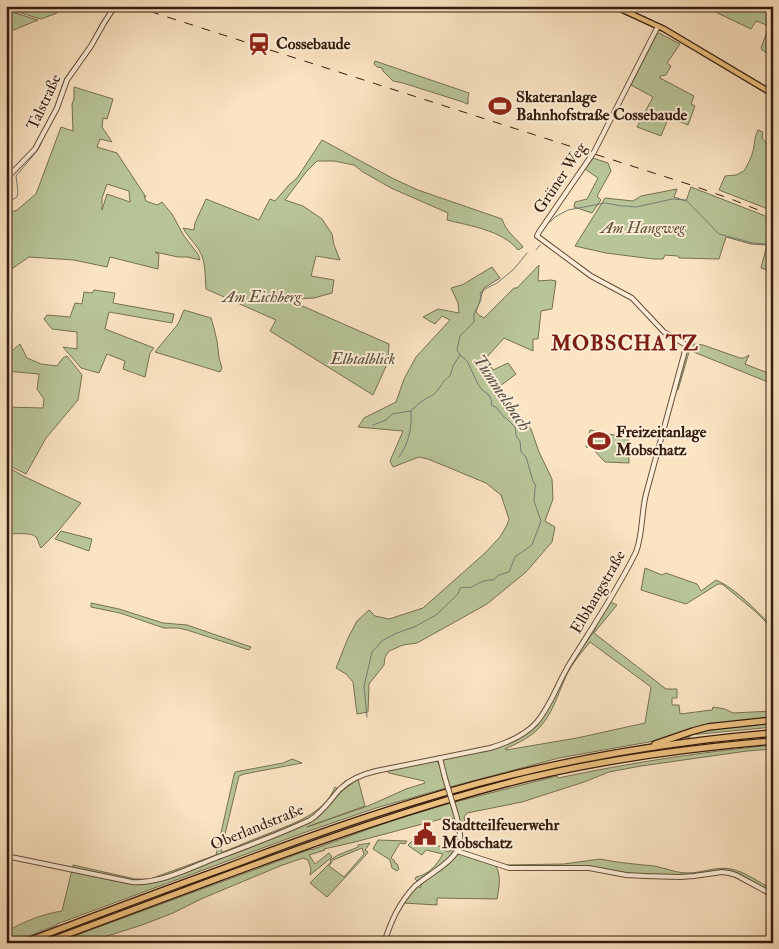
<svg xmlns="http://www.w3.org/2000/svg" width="779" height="949" font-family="'IM FELL Double Pica',serif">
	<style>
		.green { fill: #b8c598; stroke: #767053; fill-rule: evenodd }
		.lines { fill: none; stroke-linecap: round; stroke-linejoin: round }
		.stream { stroke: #757c76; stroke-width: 1 }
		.minor-casing { stroke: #664d3b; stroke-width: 6 }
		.major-casing { stroke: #341b0e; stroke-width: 7 }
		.highway-casing { stroke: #341b0e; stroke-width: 8 }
		.minor { stroke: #fcedd7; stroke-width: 4 }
		.major { stroke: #eec281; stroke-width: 4.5 }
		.highway { stroke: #eec281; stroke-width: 5.5 }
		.rail { stroke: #341b0e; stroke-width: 1; stroke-dasharray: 9 9; stroke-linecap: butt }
		.minor-bridge-casing { stroke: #664d3b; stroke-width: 6; stroke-linecap: butt }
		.minor-bridge { stroke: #fcedd7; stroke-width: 4 }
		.labels { text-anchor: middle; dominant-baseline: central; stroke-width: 4; stroke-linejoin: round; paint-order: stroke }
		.poi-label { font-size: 16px; font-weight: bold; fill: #341b0e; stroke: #fcedd7; text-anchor: start }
		.street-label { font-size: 16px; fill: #341b0e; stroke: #fcedd7 }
		.park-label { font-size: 16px; font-style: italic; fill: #5c4e37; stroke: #fcedd7 }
		.water-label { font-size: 18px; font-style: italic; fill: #5a544b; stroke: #fcedd7 }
		.district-label { font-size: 21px; font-weight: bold; letter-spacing: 1px; fill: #7a1f14; stroke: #fcedd7 }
	</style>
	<rect width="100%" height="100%" fill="#fbe4c2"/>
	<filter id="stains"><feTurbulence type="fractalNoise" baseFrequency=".004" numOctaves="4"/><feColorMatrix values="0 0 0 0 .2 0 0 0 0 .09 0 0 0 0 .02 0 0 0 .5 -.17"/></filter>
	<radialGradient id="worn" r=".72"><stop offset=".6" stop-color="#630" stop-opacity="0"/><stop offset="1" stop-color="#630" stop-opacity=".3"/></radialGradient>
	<g class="green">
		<path d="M6 6H63L57 13 41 19 21 13 8 11 38 20 6 33Z"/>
		<path d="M703 6H773V18L769 26 756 21 751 29Z"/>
		<path d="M768 29 773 31V55L762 50 761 48Z"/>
		<path d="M659 33 680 44 667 63 671 66 666 75 660 76V78L694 96 691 104 695 106 688 125 669 117 661 136 637 127 653 97 631 85 657 34Z"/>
		<path d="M375 61 469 93 468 97V104H467L463 102 403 83 393 81 383 71 382 68 377 67 374 64Z"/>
		<path d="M74 87 113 99 107 119 103 118 102 127 112 142 100 139 97 147 117 153 146 197 144 196 146 201 157 205 162 202 172 214 184 236 198 254 200 260 187 257H178L155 252 159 254 158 269 110 257 107 267 74 260 29 257 10 270 6 268V212L9 213 17 210 36 194 61 127 73 131 72 104 74 99ZM107 184 129 191 130 202 107 194 102 210V198Z"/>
		<path d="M758 130 763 132 762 138 767 144 773 139V211L719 190 725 176 736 175 744 171C748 164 753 155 754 146 755 139 755 137 758 130Z"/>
		<path d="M322 140 394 179 418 190 502 219C507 233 514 236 523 247L518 250C502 230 470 226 447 220L448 213 391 188 363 172 354 165 334 161H317L307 171 285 200 303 206 322 219 332 234 334 245 340 260 316 256 311 276 334 280 332 293 314 298 292 299 291 301 389 344 388 362 373 395 270 331 276 320 206 289C205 277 206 261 199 250 194 242 187 236 183 228L194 230 195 223 206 199 259 220 270 199 275 201 289 185 297 178Z"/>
		<path d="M593 158 608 163 611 171 597 196 601 200 592 213 574 207 575 202 587 199 598 178 585 169Z"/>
		<path d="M691 187 773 219V272L761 268 767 245 751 244 726 237 719 259 679 258 678 256 665 255 663 259H653L606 253 575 246 605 198 633 201 641 196 677 189 674 197 686 201Z"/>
		<path d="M539 265 538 281 551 280 556 281 552 309 541 311 538 339H533V351L504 338 486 358 493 370 508 363 516 374 496 389 510 403 531 429 539 452 552 479 553 499 545 521 555 527 552 542 526 572 487 604 417 643 403 645 389 651 385 657 384 665 369 684 368 712 357 714 353 682 346 674 336 668 348 638 357 621 369 610 375 616 389 619 423 608 485 553 500 537 507 525 509 519 501 495 486 483 428 459 419 457 393 467 390 461 403 431 358 427 364 418 396 402 404 379 416 357 450 320 442 316 435 324 423 317 438 309 459 313 458 303 451 288 462 285 492 267 500 278 484 288 476 312 479 315 484 318 514 288H517Z"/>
		<path d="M94 290 115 293 113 303 174 314 172 323 109 312 105 329 154 348 150 353 145 377 123 369 125 361 107 354 99 373 81 368 63 347 77 349V332L52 329 44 319 47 315 70 317 75 303 82 304 84 292 92 293Z"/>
		<path d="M184 310 211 318 214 328 217 341 219 358 222 368 220 372 155 352 178 324Z"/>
		<path d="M20 344 27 358 41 364 57 366 63 358 67 356 82 375 78 400 46 438 26 474 6 464V407L43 408 44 399 37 389 39 374 6 371V356Z"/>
		<path d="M694 344 703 345 740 358H744L749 355 745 364 773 375V384L691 351 689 352 678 390 676 389 687 347Z"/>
		<path d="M590 430 628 438 629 463 605 462 592 448 586 447Z"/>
		<path d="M6 466 25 477 81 503 59 530 41 548C39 545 38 540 36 537 32 532 13 534 6 534Z"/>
		<path d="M61 531 92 539 89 551 55 539Z"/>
		<path d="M645 568 662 575 666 573 697 584 701 591 716 580C737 589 756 611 773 627V629L756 612 722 584H718L686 604 641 590Z"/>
		<path d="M91 603 119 609 163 623 187 625 251 647 249 650 187 630 178 628H164L120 613 91 607Z"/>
		<path d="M610 603H613L617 605 594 633 666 689H677V698H672V705H679L680 714 712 710 713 707 725 709 733 713 773 711V718L724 723 660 740 559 758 450 787 443 763 444 759 457 757V756L491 750 504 745 531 730 562 683 567 669 595 630 596 626ZM590 642 651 687 645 723 577 738 506 750 505 749C516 744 527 739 536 731 552 717 558 693 567 674 573 662 582 652 590 642Z"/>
		<path d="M773 722V727L690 735V737L680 738C711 728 741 725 773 722Z"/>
		<path d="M773 745V749L747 751 641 766 609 772 584 782 522 802 467 813 464 817 466 827 461 826 456 811 457 810 455 802 557 776 558 778C629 763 701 752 773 745Z"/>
		<path d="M292 759 302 763 244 774 239 776 221 851 223 852C238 846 254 839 270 833 294 823 324 814 335 787L338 789 315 815 302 822 169 874 147 881H132L73 868V865L135 879H150L216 855 234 775 235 772 283 763Z"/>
		<path d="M433 761 438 762 439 764 446 788 376 808 306 832 57 924V925L11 943H6V932C22 922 43 914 62 911L72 870 138 884 156 882 310 822 321 814 341 792 358 779 365 806 307 827 368 806 406 789 425 783 424 781 389 773 385 770Z"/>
		<path d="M450 803 456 819H441L355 842 324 849 325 850 309 855 315 864 329 853 332 857 310 875 311 869 308 860 303 858 280 866 201 899 173 913 142 925 101 938 83 943H59L69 939 70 940 74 938V936L311 849V850L391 821Z"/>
		<path d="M378 840 407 841 405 844 400 843 391 858 395 861 394 862 397 864 399 869 397 871 392 868 390 860 373 849Z"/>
		<path d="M411 842 433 844 447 849 446 851 449 852 450 850 453 851C447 862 427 875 417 881L415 879 416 877C429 874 436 866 443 854L426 850 422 855 410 847 408 845Z"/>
		<path d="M370 843 365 850 368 852 365 856 327 897 310 883 331 862 330 860 338 855 358 847V845ZM362 848 364 854 344 877 329 866 333 860Z"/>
		<path d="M459 854H462L495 865C502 875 499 887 497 899L437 898V905L403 903 418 886 420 888 421 887V885L423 882 445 866Z"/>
		<path d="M600 859C618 863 636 864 654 866 666 868 675 873 688 873 702 873 717 866 731 869 746 872 759 883 773 889V893L738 874 712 872 710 871 707 872V873L693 875H665L625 873 589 866 515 867 502 865 564 864Z"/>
	</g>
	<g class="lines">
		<g class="stream">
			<path d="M55 106 65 78 91 42 101 23 110 10 109 6"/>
			<path d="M6 204 17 197 18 192 16 176 37 151 42 142"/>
			<path d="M550 222 555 217 568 210 605 203 622 206H626L636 207 672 199 686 200 719 234 753 243 767 244 773 247"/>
			<path d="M536 250 540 245"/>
			<path d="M373 425 386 420 392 414 411 411"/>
			<path d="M399 457C409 443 412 428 411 411 415 407 419 403 424 400 427 397 431 397 434 394 441 388 442 381 450 376L453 366 460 355"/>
			<path d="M367 717 364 686 372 652 383 640 397 633 414 627 436 615 458 594 460 588 465 587 470 588C477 584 485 579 493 580L499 575 509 572 515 557 532 545 541 521 534 501 535 488 536 486 533 481 526 457 521 452 520 441 516 436 515 427 508 420 503 416 496 407 491 405 492 401 488 394 482 390 478 384 467 361 460 355 457 350 460 336 474 322V314L481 300 480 293 485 289 497 283 514 269 527 253"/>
		</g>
		<defs>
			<g id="minor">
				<path d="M6 179 35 149 57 108 67 80 91 46 104 23 115 6"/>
				<path d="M440 758 445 778"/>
				<path d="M457 851 509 868H589L626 875 645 876 680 877 694 876 722 872 729 873 736 875 773 895"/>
				<path d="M6 856 132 882C159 884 188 869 213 859 245 847 278 835 310 820 323 812 330 800 340 789 349 780 363 774 376 771L490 748C507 743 524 736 536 723 551 706 558 682 570 663 593 626 617 591 636 552 643 534 641 514 646 494L686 347V345L664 332 632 298 591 276 537 236 539 232 594 152 658 26"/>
				<path d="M384 943C391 921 399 903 415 886 421 881 427 877 434 872 462 853 465 844 455 811"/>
			</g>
			<path id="major" d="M614 6 664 29 773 94"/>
			<g id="highway">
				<path d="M655 744 693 731 708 727 773 720"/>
				<path d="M23 943C89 918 155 893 222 869 322 831 424 795 528 771 609 752 690 740 773 733"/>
				<path d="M44 943C102 921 159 900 216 879 319 841 422 804 528 778 608 759 690 748 773 741"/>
			</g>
		</defs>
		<use href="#minor" class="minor-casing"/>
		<use href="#major" class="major-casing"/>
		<use href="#highway" class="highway-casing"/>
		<use href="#minor" class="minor"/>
		<use href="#major" class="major"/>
		<use href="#highway" class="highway"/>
		<path class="rail" d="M133 6 691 185 731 199 773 216"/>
		<defs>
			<path id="minor-bridge" d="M445 778 455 811"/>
		</defs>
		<use href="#minor-bridge" class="minor-bridge-casing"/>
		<use href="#minor-bridge" class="minor-bridge"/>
	</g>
	<defs>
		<symbol id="station-bare" viewBox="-9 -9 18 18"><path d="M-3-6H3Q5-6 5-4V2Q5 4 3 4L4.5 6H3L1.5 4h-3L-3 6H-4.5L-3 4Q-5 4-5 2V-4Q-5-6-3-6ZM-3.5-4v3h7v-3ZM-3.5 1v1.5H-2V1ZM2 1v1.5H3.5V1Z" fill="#8f2418" stroke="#fcedd7" stroke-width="2.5" paint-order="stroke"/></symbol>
		<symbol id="stadium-bare" viewBox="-9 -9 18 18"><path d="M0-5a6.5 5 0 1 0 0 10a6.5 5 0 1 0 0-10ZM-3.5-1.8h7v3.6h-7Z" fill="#8f2418" stroke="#fcedd7" stroke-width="2.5" paint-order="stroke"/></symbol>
		<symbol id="civic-bare" viewBox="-9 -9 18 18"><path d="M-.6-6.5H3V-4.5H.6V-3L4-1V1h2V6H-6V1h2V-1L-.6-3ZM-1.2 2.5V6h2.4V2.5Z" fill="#8f2418" stroke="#fcedd7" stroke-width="2.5" paint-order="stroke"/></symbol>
	</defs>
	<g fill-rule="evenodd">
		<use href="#station-bare" x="243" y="28" width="32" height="32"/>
		<use href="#stadium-bare" x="484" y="90" width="32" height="32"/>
		<use href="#stadium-bare" x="583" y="425" width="32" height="32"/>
		<use href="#civic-bare" x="409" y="818" width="32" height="32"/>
	</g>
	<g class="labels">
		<g class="poi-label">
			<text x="276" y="44">Cossebaude</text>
			<text x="516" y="97">Skateranlage<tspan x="516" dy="18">Bahnhofstraße Cossebaude</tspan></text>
			<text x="616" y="432">Freizeitanlage<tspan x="616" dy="18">Mobschatz</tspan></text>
			<text x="442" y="825">Stadtteilfeuerwehr<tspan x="442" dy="18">Mobschatz</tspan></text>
		</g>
		<g class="street-label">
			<text transform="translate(44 102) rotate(-65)">Talstraße</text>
			<text transform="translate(560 178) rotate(-56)">Grüner Weg</text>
			<text transform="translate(598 592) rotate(-60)">Elbhangstraße</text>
			<text transform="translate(257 827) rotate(-22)">Oberlandstraße</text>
		</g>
		<g class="park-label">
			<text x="643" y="228">Am Hangweg</text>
			<text x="262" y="297">Am Eichberg</text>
			<text x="363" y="359">Elbtalblick</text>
		</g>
		<g class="water-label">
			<text transform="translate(502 393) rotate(56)">Tummelsbach</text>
		</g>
		<g class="district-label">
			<text x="625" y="343">MOBSCHATZ</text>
		</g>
	</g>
	<rect width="779" height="949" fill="none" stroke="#fbe4c2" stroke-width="25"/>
	<rect x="8" y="8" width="764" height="934" fill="none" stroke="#341b0e" stroke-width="2.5"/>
	<rect x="12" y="12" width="754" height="924" fill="none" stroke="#341b0e"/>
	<rect width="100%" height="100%" filter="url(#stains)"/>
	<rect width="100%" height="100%" fill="url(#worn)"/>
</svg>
